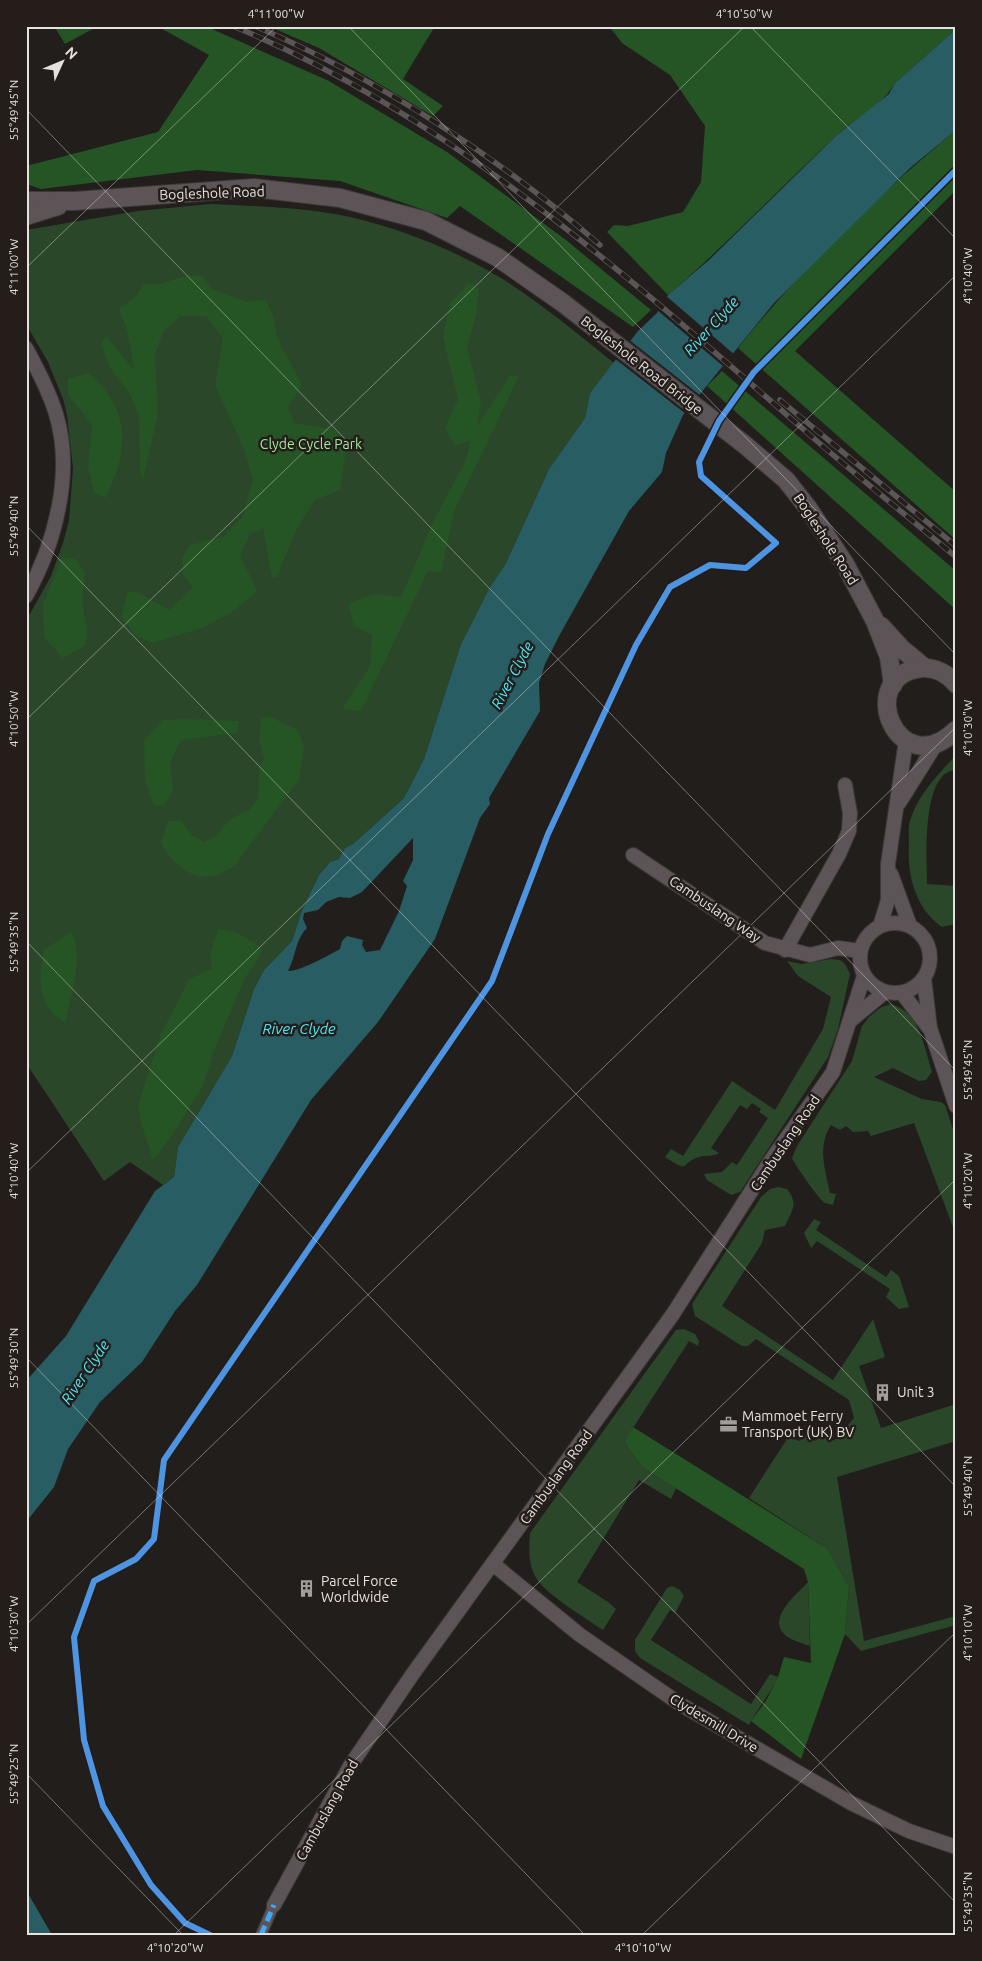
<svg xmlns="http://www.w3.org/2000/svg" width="982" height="1961" font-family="Ubuntu,sans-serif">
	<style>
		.green { fill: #2b472a }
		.forest { fill: #255425 }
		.water { fill: #285d63; fill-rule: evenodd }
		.pier { fill: #211e1c }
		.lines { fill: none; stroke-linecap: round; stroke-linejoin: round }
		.pedestrian-casing { stroke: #3c3938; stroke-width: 12 }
		.minor-casing { stroke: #3c3938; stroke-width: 16 }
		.tertiary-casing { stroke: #3c3938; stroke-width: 20 }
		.pedestrian { stroke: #5d5458; stroke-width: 10 }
		.minor { stroke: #5d5458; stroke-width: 14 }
		.tertiary { stroke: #5d5458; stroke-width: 18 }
		.rail-casing { stroke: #5b5557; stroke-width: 5.5 }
		.rail { stroke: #241d19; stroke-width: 4; stroke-dasharray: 11; stroke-linecap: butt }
		.quiet { stroke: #3fa9f5; stroke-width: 5; stroke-dasharray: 10 5; stroke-linecap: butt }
		.cycleway-casing { stroke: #241d19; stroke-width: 9 }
		.cycleway { stroke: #4d94e3; stroke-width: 6 }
		.ticks { fill: none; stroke: #e5e1de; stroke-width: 1; stroke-opacity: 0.45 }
		.labels { text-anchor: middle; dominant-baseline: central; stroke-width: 5; stroke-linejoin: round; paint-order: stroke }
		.street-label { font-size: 14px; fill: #e5e1de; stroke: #241d19 }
		.park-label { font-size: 14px; fill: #9fec9d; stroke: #241d19 }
		.poi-label { font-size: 14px; fill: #e5e1de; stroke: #241d19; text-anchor: start }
		.water-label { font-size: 15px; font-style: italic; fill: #49eafc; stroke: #241d19 }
		.neatline { fill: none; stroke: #e5e1de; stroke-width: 2 }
		.ticks-label { font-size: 12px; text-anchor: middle; fill: #e5e1de }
	</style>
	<rect width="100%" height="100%" fill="#211e1c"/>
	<g class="green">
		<path d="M210 204C251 206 294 207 335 214 393 225 451 248 501 278 541 303 578 334 614 363L590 393 585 418 549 469 505 565 490 587 461 644 424 759 404 798 353 844 345 848 339 859 330 862 319 875 302 910 292 941 264 970 254 989 232 1056 178 1147 174 1177 163 1185 130 1162 104 1181 26 1063V621L51 576 63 543 69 521 73 468 67 415 63 399 48 362 26 324V230L138 211Z"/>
		<path d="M956 755V770C921 771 927 859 927 884L956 886V924L942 927C915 908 907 875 909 843 909 836 908 827 910 821 918 794 938 775 956 755Z"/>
		<path d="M831 959 840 960 845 964 850 974 838 1029 828 1057 740 1192 731 1195 707 1180 704 1174 722 1172 732 1162 737 1165 768 1118 759 1112 761 1109 752 1103 747 1109 740 1105 711 1148 719 1153C712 1157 706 1155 699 1157 678 1164 692 1174 665 1157L671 1149 683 1156 732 1081 775 1110 823 1029 831 997 798 976 787 961 801 964Z"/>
		<path d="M890 1004C920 1011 924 1047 932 1072L926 1080 919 1081 893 1068 874 1077 922 1099 941 1102 945 1105 956 1138V1235L914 1123 871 1136 868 1131 853 1132 846 1126 840 1130 831 1125C817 1148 825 1168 830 1193L836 1194 833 1205C831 1204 828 1204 825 1203 820 1201 795 1165 792 1158L797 1146 852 1061 862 1026 869 1017 880 1008Z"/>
		<path d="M778 1187 787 1189C799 1204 792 1210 785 1226L765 1230 762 1243 722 1306 833 1380 873 1319 885 1357 859 1366 881 1428 956 1404V1441L837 1477 864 1641 956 1616V1625L861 1651 845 1634 849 1587 828 1549 749 1498 789 1436 799 1441 805 1435 815 1441 824 1433 834 1441 854 1418 849 1400 756 1339 748 1346H742L695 1316 692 1304 761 1197 770 1189Z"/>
		<path d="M814 1219 821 1222 816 1230 886 1277 891 1270 899 1276 909 1307 899 1309 886 1297 890 1289 817 1241 811 1248 804 1233Z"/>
		<path d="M684 1329 695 1334 699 1341 698 1346 689 1341 624 1442 642 1467 676 1488 671 1499 639 1480 577 1582 608 1602 616 1609 603 1630C587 1619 542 1592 535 1576 528 1562 529 1548 530 1533L676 1330Z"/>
		<path d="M808 1582 810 1646C803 1644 794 1641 788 1637 764 1620 796 1595 808 1582Z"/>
		<path d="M672 1586 680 1590 684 1596 675 1613 670 1610 651 1640 751 1704 770 1674 778 1677C770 1694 758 1708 749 1725L640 1658 635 1651V1640L667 1588Z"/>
	</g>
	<g class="forest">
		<path d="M54 26H98L65 44Z"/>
		<path d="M157 26H205L329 81 447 152 566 240 651 310 633 327 460 206 447 218 340 181 197 170 41 189 26 184V166L158 132 209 55Z"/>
		<path d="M268 26H435L403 79 443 106 433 116 319 48Z"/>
		<path d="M609 26H956V29L895 83C882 106 856 118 837 135 780 188 727 244 668 295L607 232 614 225 628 226 683 212 701 182 705 126 670 75 622 43Z"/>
		<path d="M956 130V190L795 351 956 492V540L738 348C802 268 877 196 956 130Z"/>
		<path d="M188 275 202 276 211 289 247 302 266 300 273 315 277 338 302 385 288 408 295 423 335 430 347 444 340 490 315 500 297 528 277 577H272L263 528 250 534 240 555 257 591 235 610 205 627 153 643 135 635 121 617 128 591 139 593 169 610 193 587 183 575 182 557 190 545 223 537 243 516 253 480 244 449 215 385 223 338 206 316H181L163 332 155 355 158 414 143 479 140 473 139 416 128 391 110 368 101 343 106 336 134 370 127 329 119 309 135 297 144 284H160Z"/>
		<path d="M469 283 479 289 476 315 467 347 481 402 477 427 510 375 519 376 454 511 441 573 428 571 361 711 342 709 370 666 372 635 354 626 348 604 373 594 401 597 434 520 466 460 470 441 455 445 445 428 458 399 443 336 450 303Z"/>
		<path d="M722 371 956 571V610L707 386Z"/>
		<path d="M88 373C131 407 130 452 105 498L94 492 88 467 92 424 68 395V379Z"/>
		<path d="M62 557 75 559 85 572 82 602 87 631 86 645 63 658 44 637 43 604Z"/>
		<path d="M271 717 298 730 304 747 299 780 235 865C204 889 178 873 161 843L168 821H181L192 835 204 842 216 836 230 819 249 810 258 799 259 769 264 759 259 738 261 719Z"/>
		<path d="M183 719 239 721 237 733 181 740 170 763 173 790 164 806 154 805 145 781 144 740 163 720Z"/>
		<path d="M218 929C236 930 250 938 263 950L244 980 214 1050 203 1086 172 1135 153 1160 142 1126 138 1106 160 1036 189 979 212 969 210 955Z"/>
		<path d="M71 932C85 952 70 1000 65 1023 61 1019 53 1015 50 1010 37 993 40 969 44 950Z"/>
		<path d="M633 1427 828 1549 849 1587 845 1634 801 1759 751 1721 767 1699 778 1677 784 1657 811 1663 808 1582 804 1569 642 1467 624 1442Z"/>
	</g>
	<g class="water">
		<path d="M956 29V130L910 168 774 303 683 415 666 453 662 472 629 511 559 636 545 664 539 683 540 711 489 798 490 804 480 818 435 939 378 1022 311 1100 197 1285 175 1311 142 1362 100 1402 68 1449 54 1487 26 1522V1381L66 1336 155 1191 174 1177 178 1147 232 1056 254 989 264 970 292 941 302 910 319 875 330 862 339 859 345 848 353 844 404 798 424 759 461 644 490 587 505 565 549 469 585 418 590 393 638 331 657 313 668 295 710 259 838 134 889 94 895 83ZM413 838V860L403 881 407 886 399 911 380 950 366 952 362 945 363 940 347 936 342 941 340 949C329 955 299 972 288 971 296 956 295 940 307 928L303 919 304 913 318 910 326 902 339 897 350 898 362 892Z"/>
		<path d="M26 1890 52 1935H26Z"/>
	</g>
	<g class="pier">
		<path d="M665 295 735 355 724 367 656 309Z"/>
		<path d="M628 339 701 396 686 414 614 358Z"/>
	</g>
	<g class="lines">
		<defs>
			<path id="pedestrian" d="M261 1935 274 1905"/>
			<g id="minor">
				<path d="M26 348C38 370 49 391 56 414 74 473 55 544 26 596"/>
				<path d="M899 803 936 744"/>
				<path d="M633 855 765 943 810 955 838 948 860 951"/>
				<path d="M891 874 910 926"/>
				<circle cx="895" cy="958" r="35"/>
				<path d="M880 926 888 900V864L906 740"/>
				<path d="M785 950 839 854 849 831 850 813 845 785"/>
				<path d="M924 978 930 1028 956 1106"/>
				<path d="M902 993 929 1028"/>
				<path d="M851 1020 885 992"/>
				<path d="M493 1564 580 1635 680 1704 851 1803 909 1831 956 1847"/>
				<path d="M274 1905 350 1766 412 1675 673 1314 771 1160 833 1072 864 976"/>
			</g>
			<g id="tertiary">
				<path d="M26 201H75L254 188 340 198 426 221 497 257 563 303 745 445 786 480 808 508 845 564 875 621 889 657 893 685"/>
				<path d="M26 216 58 206"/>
				<path d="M881 626 902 649 925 668"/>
				<path d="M956 684C948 674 935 667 922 668 852 676 899 786 956 730"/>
			</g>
		</defs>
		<use href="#pedestrian" class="pedestrian-casing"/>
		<use href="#minor" class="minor-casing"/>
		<use href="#tertiary" class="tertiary-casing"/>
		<use href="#pedestrian" class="pedestrian"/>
		<use href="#minor" class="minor"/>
		<use href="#tertiary" class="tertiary"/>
		<defs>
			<g id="rail">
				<path d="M233 26C451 116 627 276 803 429 853 473 905 514 956 557"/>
				<path d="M255 26C378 79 499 157 600 245"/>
				<path d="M780 400 956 546"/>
			</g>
		</defs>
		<use href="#rail" class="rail-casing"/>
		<use href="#rail" class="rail"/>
		<path class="quiet" d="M261 1935 274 1905"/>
		<defs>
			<path id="cycleway" d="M210 1935 185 1923 151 1885 103 1806 84 1740 74 1637 94 1581 136 1559 154 1539 164 1460 492 981 548 834 636 645 670 587 710 565 746 568 776 543 701 476 699 462 719 421 754 372 956 170"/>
		</defs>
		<use href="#cycleway" class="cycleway-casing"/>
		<use href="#cycleway" class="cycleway"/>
	</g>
	<path class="ticks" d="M348 26 956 655M750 26 956 239M26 109 956 1071M26 268 277 26M26 525 956 1487M26 720 745 26M26 941 956 1903M26 1173 956 275M26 1357 585 1935M26 1625 956 727M26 1773 183 1935M174 1935 956 1179M642 1935 956 1632"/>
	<defs>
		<symbol id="building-bare" viewBox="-9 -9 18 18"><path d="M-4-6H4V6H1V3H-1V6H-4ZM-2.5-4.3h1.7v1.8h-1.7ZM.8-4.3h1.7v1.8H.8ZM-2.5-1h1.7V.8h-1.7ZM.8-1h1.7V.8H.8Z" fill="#a09d9a" stroke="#241d19" stroke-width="2.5" paint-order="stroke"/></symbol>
		<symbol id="office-bare" viewBox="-9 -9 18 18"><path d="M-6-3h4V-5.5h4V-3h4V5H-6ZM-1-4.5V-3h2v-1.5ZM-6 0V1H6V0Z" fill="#a09d9a" stroke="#241d19" stroke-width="2.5" paint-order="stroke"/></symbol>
	</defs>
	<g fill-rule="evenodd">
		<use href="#building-bare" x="870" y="1380" width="25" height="25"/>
		<use href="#office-bare" x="716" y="1412" width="25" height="25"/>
		<use href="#building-bare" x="294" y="1576" width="25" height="25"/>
	</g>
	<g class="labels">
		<g class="street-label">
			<text transform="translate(212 193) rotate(-2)">Bogleshole Road</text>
			<text transform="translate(642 365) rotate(38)">Bogleshole Road Bridge</text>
			<text transform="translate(826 539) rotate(57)">Bogleshole Road</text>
			<text transform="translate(715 909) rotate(34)">Cambuslang Way</text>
			<text transform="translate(785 1143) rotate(-56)">Cambuslang Road</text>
			<text transform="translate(556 1477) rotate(-54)">Cambuslang Road</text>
			<text transform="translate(714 1723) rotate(31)">Clydesmill Drive</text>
			<text transform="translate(327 1810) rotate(-61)">Cambuslang Road</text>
		</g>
		<g class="park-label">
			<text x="311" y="444">Clyde Cycle Park</text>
		</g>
		<g class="poi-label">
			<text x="897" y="1392">Unit 3</text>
			<text x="742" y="1416">Mammoet Ferry<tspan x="742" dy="16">Transport (UK) BV</tspan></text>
			<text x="321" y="1581">Parcel Force<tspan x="321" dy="16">Worldwide</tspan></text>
		</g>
		<g class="water-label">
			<text transform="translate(711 326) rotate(-48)">River Clyde</text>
			<text transform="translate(512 675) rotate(-62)">River Clyde</text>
			<text x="299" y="1028">River Clyde</text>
			<text transform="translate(85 1372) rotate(-56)">River Clyde</text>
		</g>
	</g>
	<rect width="982" height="1961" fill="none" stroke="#241d19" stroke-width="55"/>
	<g transform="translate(62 62) rotate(46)" stroke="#241d19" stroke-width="4" paint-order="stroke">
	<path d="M0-4L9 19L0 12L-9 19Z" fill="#e5e1de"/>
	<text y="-8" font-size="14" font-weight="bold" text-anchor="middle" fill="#e5e1de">N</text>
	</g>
	<rect x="28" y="28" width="926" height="1906" class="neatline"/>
	<g class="ticks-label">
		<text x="276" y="18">4°11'00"W</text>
		<text x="744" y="18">4°10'50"W</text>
		<text transform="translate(14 110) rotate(-90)" y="4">55°49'45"N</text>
		<text transform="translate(14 267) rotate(-90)" y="4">4°11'00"W</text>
		<text transform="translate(968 276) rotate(-90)" y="4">4°10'40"W</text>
		<text transform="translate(14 526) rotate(-90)" y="4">55°49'40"N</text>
		<text transform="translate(14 719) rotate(-90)" y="4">4°10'50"W</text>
		<text transform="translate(968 728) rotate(-90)" y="4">4°10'30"W</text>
		<text transform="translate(14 942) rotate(-90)" y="4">55°49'35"N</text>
		<text transform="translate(968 1070) rotate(-90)" y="4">55°49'45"N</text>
		<text transform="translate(14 1171) rotate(-90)" y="4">4°10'40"W</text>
		<text transform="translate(968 1181) rotate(-90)" y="4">4°10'20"W</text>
		<text transform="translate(14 1358) rotate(-90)" y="4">55°49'30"N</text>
		<text transform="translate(968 1486) rotate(-90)" y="4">55°49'40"N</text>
		<text transform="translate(14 1624) rotate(-90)" y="4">4°10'30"W</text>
		<text transform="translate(968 1633) rotate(-90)" y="4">4°10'10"W</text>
		<text transform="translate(14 1774) rotate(-90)" y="4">55°49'25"N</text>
		<text transform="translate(968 1902) rotate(-90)" y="4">55°49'35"N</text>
		<text x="175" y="1952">4°10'20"W</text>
		<text x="643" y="1952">4°10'10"W</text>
	</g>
</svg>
